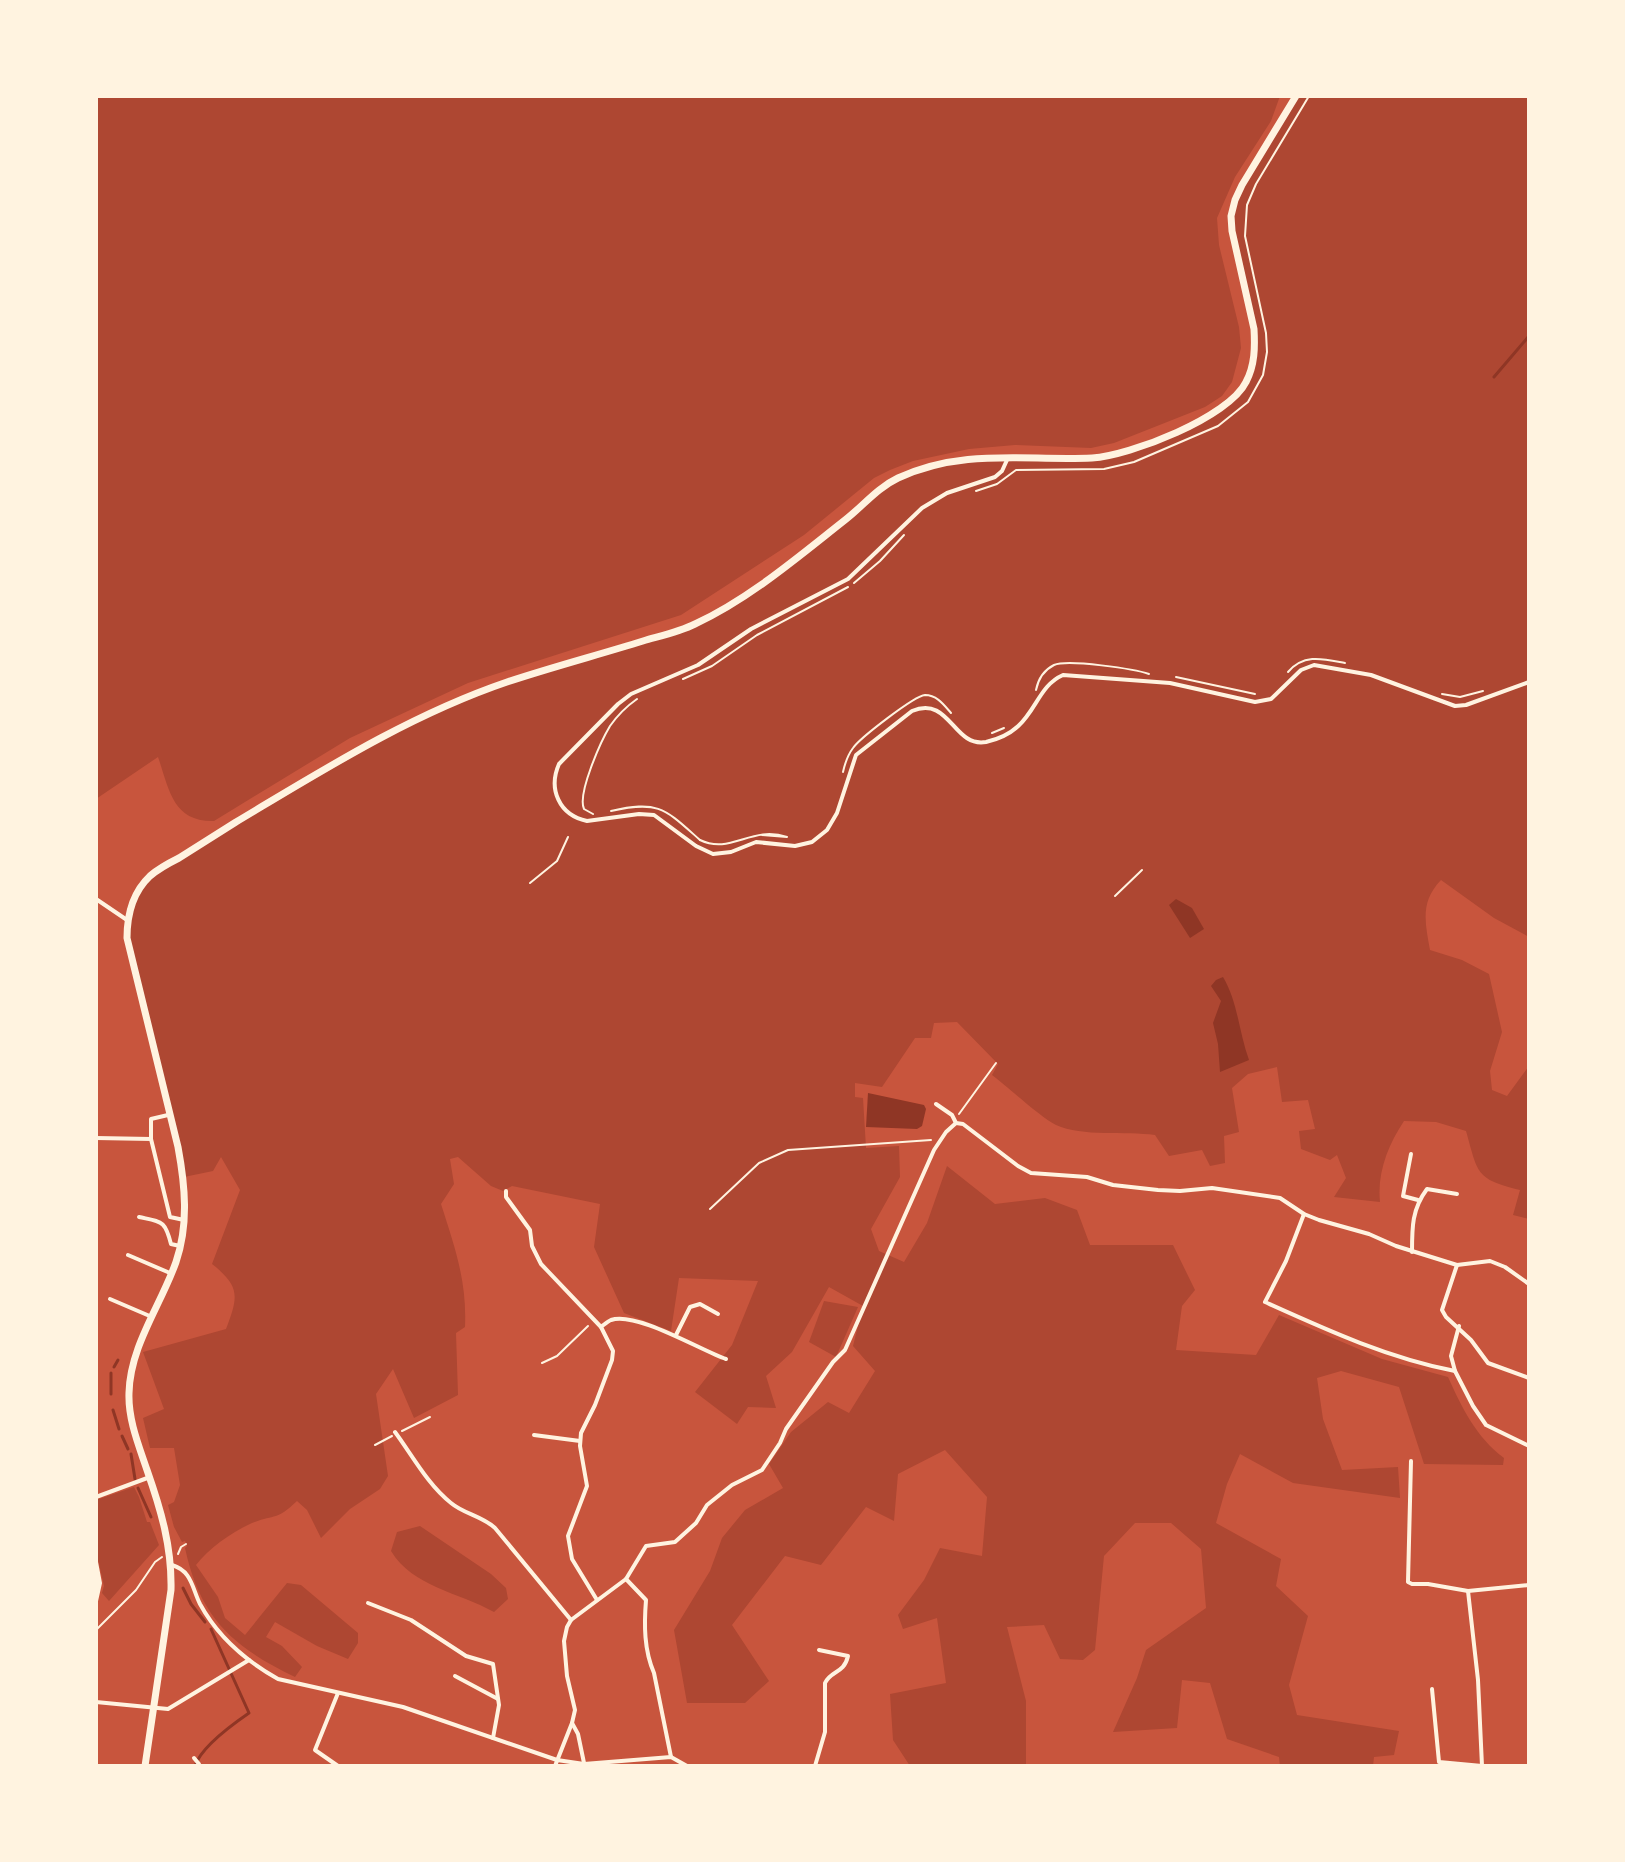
<svg xmlns="http://www.w3.org/2000/svg" width="1625" height="1862" font-family="'Varela Round',sans-serif">
	<style>
		.green { fill: #ae4732 }
		.water { fill: #8f3625 }
		.lines { fill: none; stroke-linecap: round; stroke-linejoin: round }
		.stream { stroke: #8f3625; stroke-width: 3 }
		.path { stroke: #fff3e0; stroke-width: 2 }
		.minor { stroke: #fff3e0; stroke-width: 4 }
		.primary { stroke: #fff3e0; stroke-width: 7 }
	</style>
	<rect width="100%" height="100%" fill="#c8553d"/>
	<g class="green">
		<path d="M96 96H1280L1271 121 1235 177 1217 218 1219 245 1239 327 1241 348 1232 382 1222 396 1205 407 1114 443 1091 448 1015 445 969 449 913 461 890 470 874 478 804 535 681 615 468 683 350 738 214 821C172 822 169 788 158 757L96 799Z"/>
		<path d="M1296 96H1529V937L1494 918 1441 880C1420 902 1425 922 1430 950L1462 960 1489 974 1502 1032 1490 1071 1492 1090 1507 1096 1529 1066V1219L1513 1215 1520 1190C1475 1179 1478 1173 1466 1131L1436 1122 1404 1121C1388 1145 1377 1173 1380 1202L1334 1197 1346 1178 1337 1155 1330 1160 1301 1149 1299 1131 1315 1129 1308 1100 1282 1102 1277 1067 1248 1074 1232 1088 1239 1132 1224 1136 1225 1163 1210 1166 1202 1150 1169 1156 1155 1135C1126 1131 1082 1137 1056 1125 1040 1117 1008 1087 992 1075L998 1064 957 1022 934 1023 931 1038H915L882 1087 855 1083V1097L863 1098 866 1148 899 1146 900 1177 871 1229 879 1251 904 1262 927 1223 947 1166 995 1204 1045 1198 1077 1210 1090 1245H1173L1195 1290 1182 1306 1176 1350 1256 1355 1279 1315 1382 1359 1448 1377C1462 1408 1476 1437 1504 1458L1503 1465 1424 1464 1399 1387 1341 1371 1317 1378 1323 1419 1342 1470 1398 1467 1400 1498 1293 1483 1240 1454 1227 1484 1216 1523 1281 1559 1276 1586 1308 1616 1289 1685 1297 1715 1399 1731 1394 1755 1374 1757 1373 1766H1280L1279 1757 1227 1739 1210 1683 1182 1680 1177 1728 1113 1732 1137 1678 1146 1650 1206 1608 1201 1549 1171 1523H1135L1104 1556 1095 1650 1083 1660 1060 1659 1044 1625 1007 1627 1026 1701V1766H910L893 1740 890 1694 946 1683 937 1618 903 1629 898 1615 924 1580 940 1548 982 1556 987 1497 945 1450 898 1474 894 1521 866 1507 821 1565 785 1556 732 1625 769 1681 745 1703H687L674 1630 710 1571 722 1538 745 1510 783 1488 769 1464 791 1432 828 1402 849 1413 875 1371 853 1346 863 1306 829 1287 792 1352 766 1376 776 1408 748 1407 737 1424 695 1392 732 1345 758 1281 679 1278 671 1331 624 1313 594 1247 600 1204 512 1186 503 1191 491 1186 458 1157 450 1159 454 1184 441 1204C455 1248 467 1281 465 1327L456 1333 458 1395 414 1418 393 1369 376 1394 388 1476 380 1489 350 1509 321 1538 307 1510 297 1501C276 1521 275 1514 252 1523 232 1532 209 1548 196 1565L218 1597 225 1618 245 1635 287 1583 301 1585 358 1633V1643L348 1659 317 1646 275 1622 266 1637 282 1646 302 1667 295 1677C233 1647 200 1618 185 1548L187 1546 185 1541 182 1542 174 1527 168 1505 174 1502 180 1485 174 1448H150L143 1418 164 1409 143 1352 226 1329C238 1297 241 1287 212 1264L240 1190 221 1157 213 1171 184 1177 127 938 134 899 151 874 430 712 505 683 694 625 748 594 901 477 967 459 1115 454 1199 421 1246 383 1255 343 1232 231 1235 200Z"/>
		<path d="M824 1301 858 1307 836 1357 809 1342Z"/>
		<path d="M134 1487 139 1497 147 1522H150L159 1545 109 1601 102 1593 104 1586 96 1551V1500Z"/>
		<path d="M420 1526 491 1574 506 1588 508 1599 494 1612C458 1592 413 1587 391 1551L397 1532Z"/>
	</g>
	<g class="water">
		<path d="M1176 899 1192 908 1204 929 1190 938 1169 905Z"/>
		<path d="M1223 977C1238 1002 1239 1033 1249 1060L1220 1072 1218 1044 1213 1023 1221 1001 1211 986 1216 980Z"/>
		<path d="M868 1093 924 1105 926 1109 922 1126 917 1129 866 1127Z"/>
	</g>
	<g class="lines">
		<g class="stream">
			<path d="M1494 377 1529 336"/>
			<path d="M114 1367 118 1360"/>
			<path d="M111 1373V1394"/>
			<path d="M113 1410 119 1429"/>
			<path d="M122 1436 128 1449"/>
			<path d="M131 1454 135 1479"/>
			<path d="M138 1488 151 1517"/>
			<path d="M183 1588 191 1604 205 1622"/>
			<path d="M195 1766C201 1747 233 1724 249 1713L211 1629"/>
		</g>
		<g class="path">
			<path d="M976 491 997 484 1016 470 1104 469 1134 462 1218 426 1248 402 1263 375 1267 352 1266 333 1245 236 1247 205 1256 184 1309 96"/>
			<path d="M854 583 880 561 904 535"/>
			<path d="M1288 672C1304 653 1324 659 1345 663"/>
			<path d="M1176 677 1255 694"/>
			<path d="M683 679 712 666 757 635 848 587"/>
			<path d="M1036 690C1038 680 1044 670 1054 665 1068 659 1135 669 1149 674"/>
			<path d="M1442 694 1460 697 1483 691"/>
			<path d="M992 733 1004 728"/>
			<path d="M843 772C845 763 847 756 853 748 860 738 914 696 925 695 937 695 944 705 951 713"/>
			<path d="M611 811C659 800 665 809 700 840"/>
			<path d="M593 814 584 809C577 794 601 741 610 726 617 716 627 706 637 699"/>
			<path d="M700 840C731 855 751 825 787 837L762 835"/>
			<path d="M530 883 557 861 568 837"/>
			<path d="M1115 896 1142 870"/>
			<path d="M959 1114 996 1063"/>
			<path d="M710 1209 759 1163 788 1150 931 1140"/>
			<path d="M542 1363 557 1356 588 1326"/>
			<path d="M402 1431 430 1417"/>
			<path d="M375 1445 392 1436"/>
			<path d="M178 1554 181 1547 186 1544"/>
			<path d="M96 1630 136 1590 155 1562 162 1557"/>
		</g>
		<g class="minor">
			<path d="M1007 460 1002 471 995 477 947 493 922 508 848 579 751 629 698 665 631 694 618 704 559 764C548 789 559 815 587 821L639 814 654 815 696 846 713 854 731 852 756 842 795 846 812 842 827 830 837 813 856 755 912 711C950 695 953 748 986 742 1037 731 1031 689 1063 675L1170 683 1255 702 1271 699 1301 670 1314 665 1371 675 1455 706 1466 705 1529 682"/>
			<path d="M96 899 127 920"/>
			<path d="M936 1104 952 1115 956 1123 963 1124 1018 1166 1031 1173 1087 1177 1113 1185 1158 1190 1180 1191 1212 1188 1280 1198 1304 1214 1319 1220 1369 1234 1396 1246 1457 1265 1490 1261 1505 1267 1529 1284"/>
			<path d="M96 1138 151 1139 170 1217 184 1220"/>
			<path d="M151 1139V1119L168 1115"/>
			<path d="M1411 1154 1403 1196 1418 1200"/>
			<path d="M506 1191V1197L530 1230 532 1246 541 1264 601 1327 613 1351 612 1360 595 1405 581 1433 580 1446 587 1486 568 1536 572 1559 597 1600"/>
			<path d="M1304 1214 1286 1261 1265 1302C1327 1330 1388 1358 1455 1371"/>
			<path d="M139 1217C162 1222 165 1220 171 1244L180 1246"/>
			<path d="M1412 1252C1412 1227 1412 1209 1427 1189L1457 1194"/>
			<path d="M128 1255 170 1273"/>
			<path d="M1457 1265 1442 1310 1446 1317 1471 1340 1488 1363 1529 1378"/>
			<path d="M110 1299 152 1317"/>
			<path d="M1459 1326 1451 1356 1455 1371 1473 1406 1486 1425 1529 1446"/>
			<path d="M601 1327C602 1326 610 1320 611 1320 636 1311 702 1351 726 1359"/>
			<path d="M676 1335 690 1307 700 1304 718 1314"/>
			<path d="M395 1432C412 1455 428 1485 451 1503 464 1514 482 1516 495 1528L571 1620"/>
			<path d="M534 1435 580 1441"/>
			<path d="M1411 1461 1408 1582 1412 1584H1428L1468 1591 1529 1585"/>
			<path d="M96 1497 150 1477"/>
			<path d="M96 1562 100 1583 96 1601"/>
			<path d="M172 1565C192 1571 192 1588 200 1604 218 1637 246 1661 278 1679L403 1707 557 1760 584 1764 671 1757 687 1766"/>
			<path d="M626 1579 646 1600C644 1625 644 1650 654 1673L671 1757"/>
			<path d="M1468 1591 1478 1680 1482 1766"/>
			<path d="M368 1603 411 1620 466 1656 493 1664 499 1705 493 1738"/>
			<path d="M455 1676 498 1699"/>
			<path d="M1432 1689 1439 1762 1482 1766"/>
			<path d="M338 1693 315 1750 338 1766"/>
			<path d="M96 1702 168 1709 249 1660"/>
			<path d="M572 1723 578 1734 584 1763"/>
			<path d="M194 1758 199 1764"/>
			<path d="M555 1766 572 1723 575 1710 567 1676 564 1641 567 1627 571 1620 626 1579 646 1546 675 1542 696 1523 707 1505 732 1485 762 1470 780 1443 786 1429 833 1362 845 1350 934 1150 946 1132 956 1123"/>
			<path d="M815 1766 825 1732V1683C831 1670 844 1674 848 1656L819 1650"/>
		</g>
		<path class="primary" d="M145 1766 171 1590C172 1547 161 1510 147 1470 139 1446 128 1420 129 1393 130 1346 161 1305 176 1262 189 1224 185 1185 178 1147L127 938C127 915 133 892 150 876 158 869 169 863 179 858 198 846 217 834 236 822 323 770 410 715 507 682 552 667 598 655 643 641 660 636 679 632 695 624 749 599 798 557 845 520 863 506 877 488 898 478 963 448 1024 461 1092 458 1130 456 1229 417 1246 382 1255 365 1255 347 1254 329L1232 231 1231 216 1235 200 1242 185 1296 96"/>
	</g>
	<rect width="1625" height="1862" fill="none" stroke="#fff3e0" stroke-width="196"/>
</svg>
